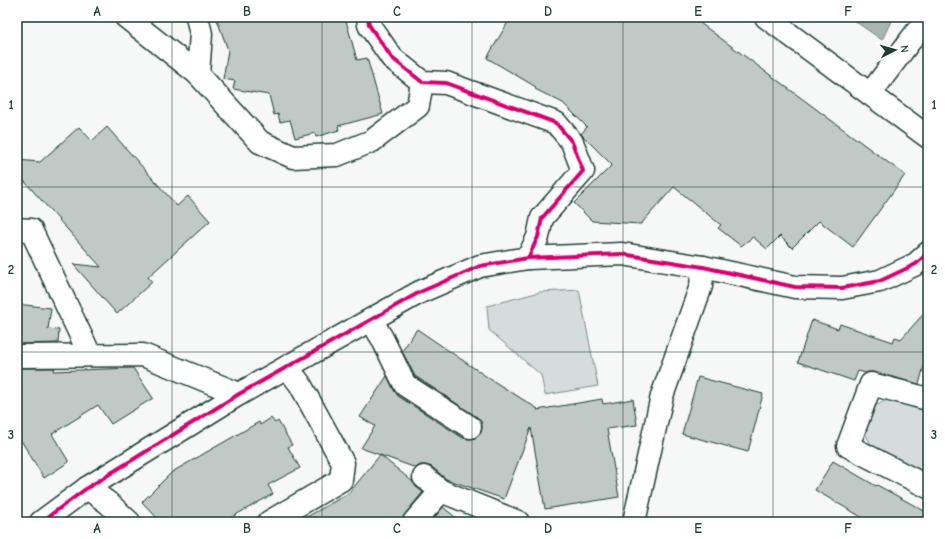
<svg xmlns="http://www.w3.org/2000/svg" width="945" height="539" font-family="'Comic Neue',sans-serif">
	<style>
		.green { fill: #d6dcdb; stroke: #7a8c88 }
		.water { fill: #aab5b1; stroke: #72857f }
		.building { fill: #c0c9c6; stroke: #1f3d34 }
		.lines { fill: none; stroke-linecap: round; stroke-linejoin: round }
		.minor-casing { stroke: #1f3d34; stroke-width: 25 }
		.minor { stroke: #fff; stroke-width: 22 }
		.cycleway-casing { stroke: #fff; stroke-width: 6 }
		.cycleway { stroke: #d6006c; stroke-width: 4 }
		.grid { fill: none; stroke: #1f3d34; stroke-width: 1; stroke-opacity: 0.55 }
		.neatline { fill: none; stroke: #1f3d34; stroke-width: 1.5 }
		.grid-label { font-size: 13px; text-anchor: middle; font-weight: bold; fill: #1f3d34 }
	</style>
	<rect width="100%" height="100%" fill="#f6f7f7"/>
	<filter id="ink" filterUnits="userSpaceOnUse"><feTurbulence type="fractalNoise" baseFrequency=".025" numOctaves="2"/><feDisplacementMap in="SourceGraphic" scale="8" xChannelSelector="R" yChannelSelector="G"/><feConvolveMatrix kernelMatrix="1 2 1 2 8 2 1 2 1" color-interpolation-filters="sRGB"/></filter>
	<g filter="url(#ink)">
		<g class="green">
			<path d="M579 290 598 386 545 395 541 375 489 330 487 306 540 292Z"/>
			<path d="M887 400 928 412V471H917L871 445 865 433 873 407Z"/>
		</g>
		<path class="water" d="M849 17H893L882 40Z"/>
		<g class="building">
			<path d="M216 17H345L357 60 367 58 383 114 338 126 339 130 316 137 315 133 295 138 290 120 280 122 278 114 274 115 269 95 233 89 235 81 223 79 228 50Z"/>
			<path d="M511 17H692L905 175 853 247 819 221 792 248 780 236 767 249 753 237 741 246 718 228 721 225 674 187 641 224 592 221 574 203 612 165 581 134 587 127 563 103 535 89 536 87 487 58Z"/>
			<path d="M79 127 92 141 107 127 177 206 188 196 210 221 148 277 152 282 117 314 73 264 101 267 17 173V160L40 162Z"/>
			<path d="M17 304 51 308 48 329 59 330 58 343 17 344Z"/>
			<path d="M928 309V352L919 384 874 372H868L866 373 858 371 854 381 798 362 812 320 838 329 840 324 893 342 895 337 901 339Z"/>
			<path d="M417 329 487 377 538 409 537 410 602 399 603 404 633 399 637 425 607 429 619 497 545 509 531 428 504 499 446 479 432 467 426 465H420L416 468 361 448 375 426 360 417 387 376 394 390 398 396 463 438 469 439 475 438 481 433 482 427 481 422 477 417 415 376 402 351Z"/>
			<path d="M17 368H55L53 371 133 368 153 398 111 424 98 405 52 434 69 462 44 478 17 434Z"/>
			<path d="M698 377 763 394 748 452 682 434Z"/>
			<path d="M271 418 275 423 278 421 292 445 288 447 300 468 268 485 273 494 223 522H161L142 502 172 472 259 422 260 425Z"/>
			<path d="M380 455 413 482 416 487 423 492 405 514 402 519V522H298L349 493Z"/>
			<path d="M833 461 876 486 877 485 928 513V522H870L815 490Z"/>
			<path d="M443 507 461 522H431Z"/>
		</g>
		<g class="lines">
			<defs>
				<g id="minor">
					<path d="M126 17 198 74 260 142 293 157 337 155 372 141 418 106 422 82"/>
					<path d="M197 17 201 34 198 74"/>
					<path d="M368 17 369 25 392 58 422 82 446 83 556 123 572 142 583 171 542 218 538 237 528 258"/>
					<path d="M766 17 928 137"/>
					<path d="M870 94 928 17"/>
					<path d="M17 229 31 230 90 355"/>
					<path d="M371 320 382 338 405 385 470 427"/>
					<path d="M17 356 143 355 239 394"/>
					<path d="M928 399 871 384 848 446 928 487"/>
					<path d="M424 477 441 491 518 522"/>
					<path d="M87 488 107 502 129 522"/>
					<path d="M41 522 87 488 239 394 420 292 480 266 528 258 622 254 703 267 795 287 842 288 880 281 916 264 928 253"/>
					<path d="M269 522 341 480 343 463 300 384 287 367"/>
					<path d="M414 522 441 491"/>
					<path d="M634 522 662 396 701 286 703 267"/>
				</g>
			</defs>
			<use href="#minor" class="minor-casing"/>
			<use href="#minor" class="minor"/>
			<defs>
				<g id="cycleway">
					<path d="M368 17 369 25 392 58 422 82 446 83 556 123 572 142 583 171 542 218 538 237 528 258"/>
					<path d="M41 522 87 488 239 394 420 292 480 266 528 258 622 254 703 267 795 287 842 288 880 281 916 264 928 253"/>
				</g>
			</defs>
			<use href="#cycleway" class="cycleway-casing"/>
			<use href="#cycleway" class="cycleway"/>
		</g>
	</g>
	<path class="grid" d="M172 17V522M322 17V522M472 17V522M623 17V522M773 17V522M17 187H928M17 352H928"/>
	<rect width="945" height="539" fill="none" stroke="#fff" stroke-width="44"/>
	<g transform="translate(895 50) rotate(84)" stroke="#ffffff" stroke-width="3" paint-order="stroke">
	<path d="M0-3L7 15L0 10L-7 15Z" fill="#1f3d34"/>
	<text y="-6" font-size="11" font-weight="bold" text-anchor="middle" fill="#1f3d34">N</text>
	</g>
	<rect x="22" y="22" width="901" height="495" class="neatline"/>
	<g class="grid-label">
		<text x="97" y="16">A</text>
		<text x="247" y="16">B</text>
		<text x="397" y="16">C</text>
		<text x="548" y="16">D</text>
		<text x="698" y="16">E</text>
		<text x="848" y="16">F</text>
		<text x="11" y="109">1</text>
		<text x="934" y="109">1</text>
		<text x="11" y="274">2</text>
		<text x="934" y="274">2</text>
		<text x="11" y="439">3</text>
		<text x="934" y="439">3</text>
		<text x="97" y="533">A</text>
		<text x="247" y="533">B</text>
		<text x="397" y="533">C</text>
		<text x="548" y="533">D</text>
		<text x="698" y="533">E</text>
		<text x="848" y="533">F</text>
	</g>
</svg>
